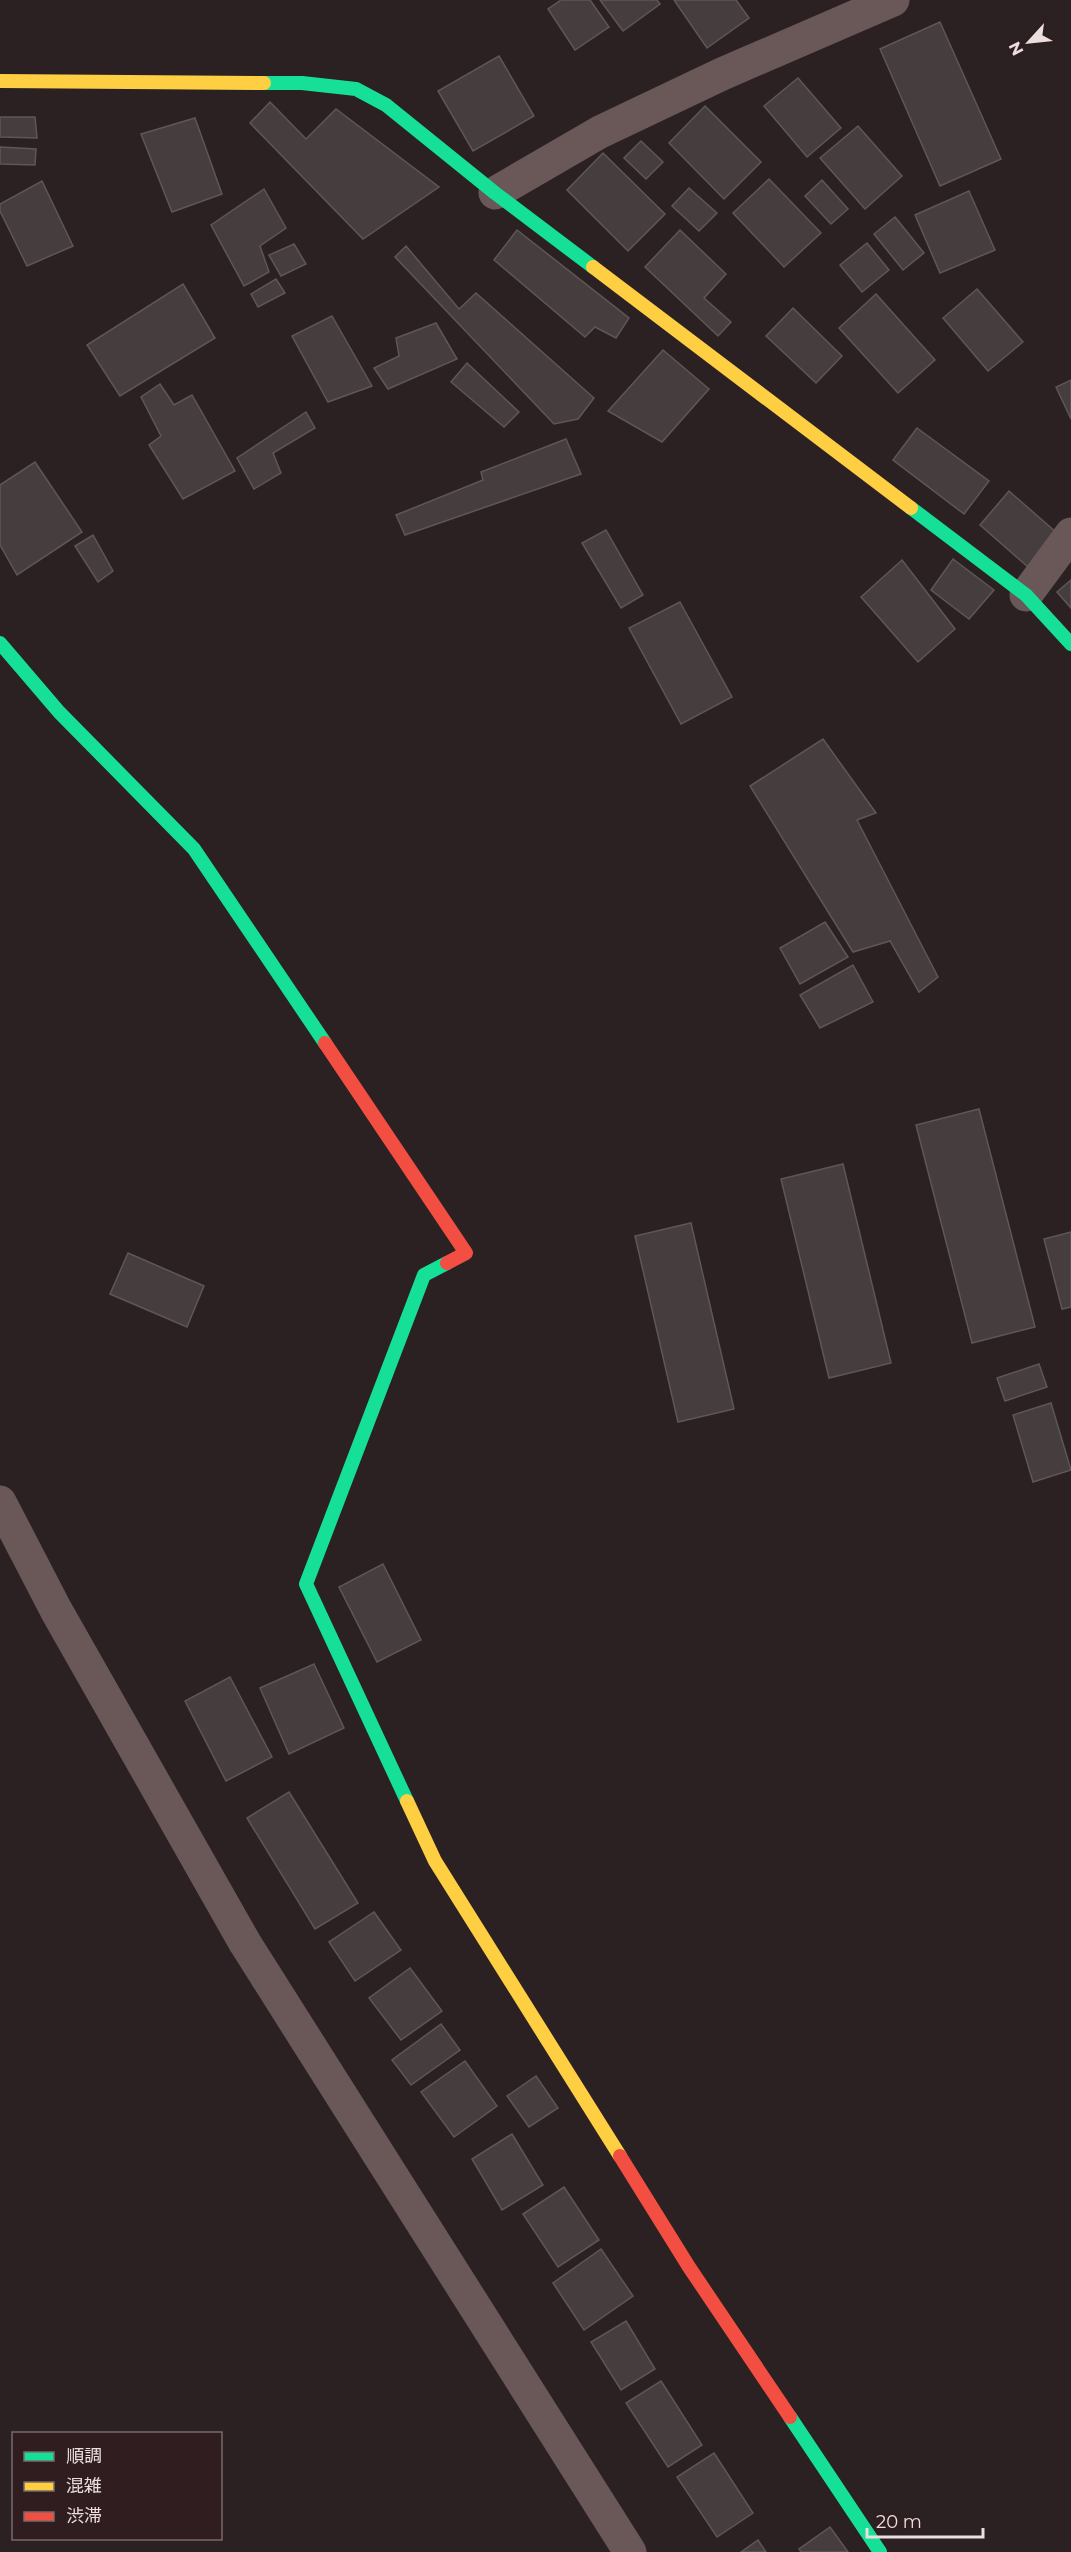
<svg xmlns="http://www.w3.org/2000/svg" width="1071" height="2552" font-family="Montserrat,'Noto Sans JP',sans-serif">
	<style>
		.building { fill: #463d3e; stroke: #5f5657; stroke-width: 1.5 }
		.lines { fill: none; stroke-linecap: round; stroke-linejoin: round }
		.street { stroke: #6a5859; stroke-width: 33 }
		.fast { stroke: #16e098; stroke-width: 14 }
		.slow { stroke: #ffcf43; stroke-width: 14 }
		.jam { stroke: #f24e42; stroke-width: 14 }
	</style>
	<rect width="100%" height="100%" fill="#2b2122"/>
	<g class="building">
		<path d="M561 0H590L609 27 575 50 548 9Z"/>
		<path d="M600 0H657L660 4 623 31Z"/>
		<path d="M674 0H736L749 18 707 48Z"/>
		<path d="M940 22 1001 159 940 186 880 49Z"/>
		<path d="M499 56 534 116 473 151 438 91Z"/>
		<path d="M798 78 841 128 807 157 764 106Z"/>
		<path d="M270 102 306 139 336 109 439 187 363 239 250 123Z"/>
		<path d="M705 106 761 162 724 199 669 143Z"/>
		<path d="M0 117H35L37 138 0 137Z"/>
		<path d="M195 118 222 194 172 212 141 134Z"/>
		<path d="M858 126 902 176 865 209 820 158Z"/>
		<path d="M641 141 663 162 646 179 624 158Z"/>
		<path d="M0 147 36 149 35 165 0 164Z"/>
		<path d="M603 153 665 214 628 251 567 190Z"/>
		<path d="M769 179 821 233 784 267 733 213Z"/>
		<path d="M822 180 848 209 831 224 805 196Z"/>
		<path d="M42 181 73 246 27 266 0 211V204Z"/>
		<path d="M689 188 717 213 699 231 672 206Z"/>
		<path d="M264 189 286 228 260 246 269 272 244 286 211 225Z"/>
		<path d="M969 191 995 250 940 273 915 215Z"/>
		<path d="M895 217 924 253 903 270 874 234Z"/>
		<path d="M517 230 629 318 616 338 595 327 585 337 494 260Z"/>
		<path d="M680 230 726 274 704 298 731 322 718 336 645 267Z"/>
		<path d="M867 243 889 270 862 292 840 265Z"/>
		<path d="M294 244 306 264 281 276 269 255Z"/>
		<path d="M406 246 459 309 476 293 594 398 578 419 554 424 395 257Z"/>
		<path d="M276 279 285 293 258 307 251 294Z"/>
		<path d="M183 284 215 338 120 396 87 345Z"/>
		<path d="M977 289 1023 342 988 371 943 318Z"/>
		<path d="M876 294 935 360 898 393 839 328Z"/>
		<path d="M793 308 842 356 816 383 766 336Z"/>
		<path d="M332 316 372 386 328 402 292 336Z"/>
		<path d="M436 323 457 359 388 389 374 368 399 356 396 338Z"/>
		<path d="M663 350 709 389 662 442 608 411Z"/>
		<path d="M467 363 519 412 504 427 451 382Z"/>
		<path d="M1071 380V419L1056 387Z"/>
		<path d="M160 384 174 405 192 395 235 471 183 499 149 445 161 436 141 397Z"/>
		<path d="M306 412 315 428 273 453 281 473 254 489 237 458Z"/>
		<path d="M917 428 989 481 964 514 893 460Z"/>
		<path d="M566 439 581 474 405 535 396 515 483 480 481 472Z"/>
		<path d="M35 462 82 532 17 575 0 545V485Z"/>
		<path d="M1009 491 1057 533 1028 567 980 525Z"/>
		<path d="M606 530 643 595 621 608 582 543Z"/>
		<path d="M93 535 113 571 98 582 75 546Z"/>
		<path d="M953 559 994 590 969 619 931 590Z"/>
		<path d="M902 560 955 629 918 662 861 597Z"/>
		<path d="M1071 580V608L1057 592Z"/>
		<path d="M680 602 732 697 681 724 629 628Z"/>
		<path d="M823 739 876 813 857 820 938 977 919 992 890 941 853 952 750 786Z"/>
		<path d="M825 922 848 957 800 984 780 948Z"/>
		<path d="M853 965 873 1002 820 1028 800 995Z"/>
		<path d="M979 1109 1035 1327 972 1343 916 1125Z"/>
		<path d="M843 1164 891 1363 829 1378 781 1179Z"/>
		<path d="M691 1223 734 1409 678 1422 635 1236Z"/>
		<path d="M1071 1232V1307L1062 1309 1044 1239Z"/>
		<path d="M128 1253 204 1286 187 1327 110 1294Z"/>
		<path d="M1039 1364 1047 1387 1005 1401 997 1378Z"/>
		<path d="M1051 1403 1071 1470 1033 1482 1013 1415Z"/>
		<path d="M383 1564 421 1640 377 1662 339 1587Z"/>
		<path d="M314 1664 344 1728 289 1754 260 1688Z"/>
		<path d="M230 1677 272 1757 226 1781 185 1701Z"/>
		<path d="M289 1792 358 1903 315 1929 247 1818Z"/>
		<path d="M374 1912 401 1950 355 1981 329 1942Z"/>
		<path d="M410 1968 442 2011 401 2040 369 1998Z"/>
		<path d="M441 2024 460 2050 411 2085 392 2060Z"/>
		<path d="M465 2061 497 2106 454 2137 421 2092Z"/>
		<path d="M536 2076 558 2108 529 2127 507 2096Z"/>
		<path d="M512 2134 543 2185 502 2210 472 2159Z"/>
		<path d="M564 2187 599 2240 558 2267 523 2214Z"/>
		<path d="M601 2249 633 2296 584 2330 553 2283Z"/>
		<path d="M626 2321 655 2369 621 2390 591 2342Z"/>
		<path d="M661 2381 702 2445 668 2467 626 2403Z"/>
		<path d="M714 2453 753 2513 717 2537 677 2477Z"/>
		<path d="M830 2527 848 2552H801L799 2549Z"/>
		<path d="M758 2540 766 2552H741Z"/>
	</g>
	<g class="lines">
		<g class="street">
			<path d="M495 193 600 132 722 74 893 0"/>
			<path d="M1026 595 1071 534"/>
			<path d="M0 1502 56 1610 245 1943 630 2552"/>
		</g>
		<g class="fast">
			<path d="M264 83H302L356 89 386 105 495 193 593 267"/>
			<path d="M911 508 1026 595 1071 644"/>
			<path d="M0 643 59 712 194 849 325 1043"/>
			<path d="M407 1801 306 1584 424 1275 447 1263"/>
			<path d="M790 2417 880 2552"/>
		</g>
		<g class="slow">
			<path d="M0 81 264 83"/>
			<path d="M593 267 911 508"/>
			<path d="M407 1801 435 1861 620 2156"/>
		</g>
		<g class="jam">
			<path d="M325 1043 466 1253 447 1263"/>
			<path d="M620 2156 689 2267 790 2417"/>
		</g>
	</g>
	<rect x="12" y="2432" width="210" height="108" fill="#2f1d1f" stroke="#7a6a6c" stroke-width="1.5"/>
	<rect x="24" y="2452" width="30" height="9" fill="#16e098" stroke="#7a6a6c" stroke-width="1.5"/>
	<text x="66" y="2462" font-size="18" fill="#ebdedf">順調</text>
	<rect x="24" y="2482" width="30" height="9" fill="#ffcf43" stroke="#7a6a6c" stroke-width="1.5"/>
	<text x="66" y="2492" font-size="18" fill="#ebdedf">混雑</text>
	<rect x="24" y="2512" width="30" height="9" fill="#f24e42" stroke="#7a6a6c" stroke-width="1.5"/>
	<text x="66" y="2522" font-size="18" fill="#ebdedf">渋滞</text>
	<g transform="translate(1029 42) rotate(243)" stroke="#2f1d1f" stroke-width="4.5" paint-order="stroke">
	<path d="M0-4.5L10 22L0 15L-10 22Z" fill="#ebdedf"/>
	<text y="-9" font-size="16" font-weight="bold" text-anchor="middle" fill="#ebdedf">N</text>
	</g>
	<path d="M867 2528v9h116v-9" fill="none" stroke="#ebdedf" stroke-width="3"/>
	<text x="876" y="2528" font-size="18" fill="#ebdedf" stroke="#2f1d1f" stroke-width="4.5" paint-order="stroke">20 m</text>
</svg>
